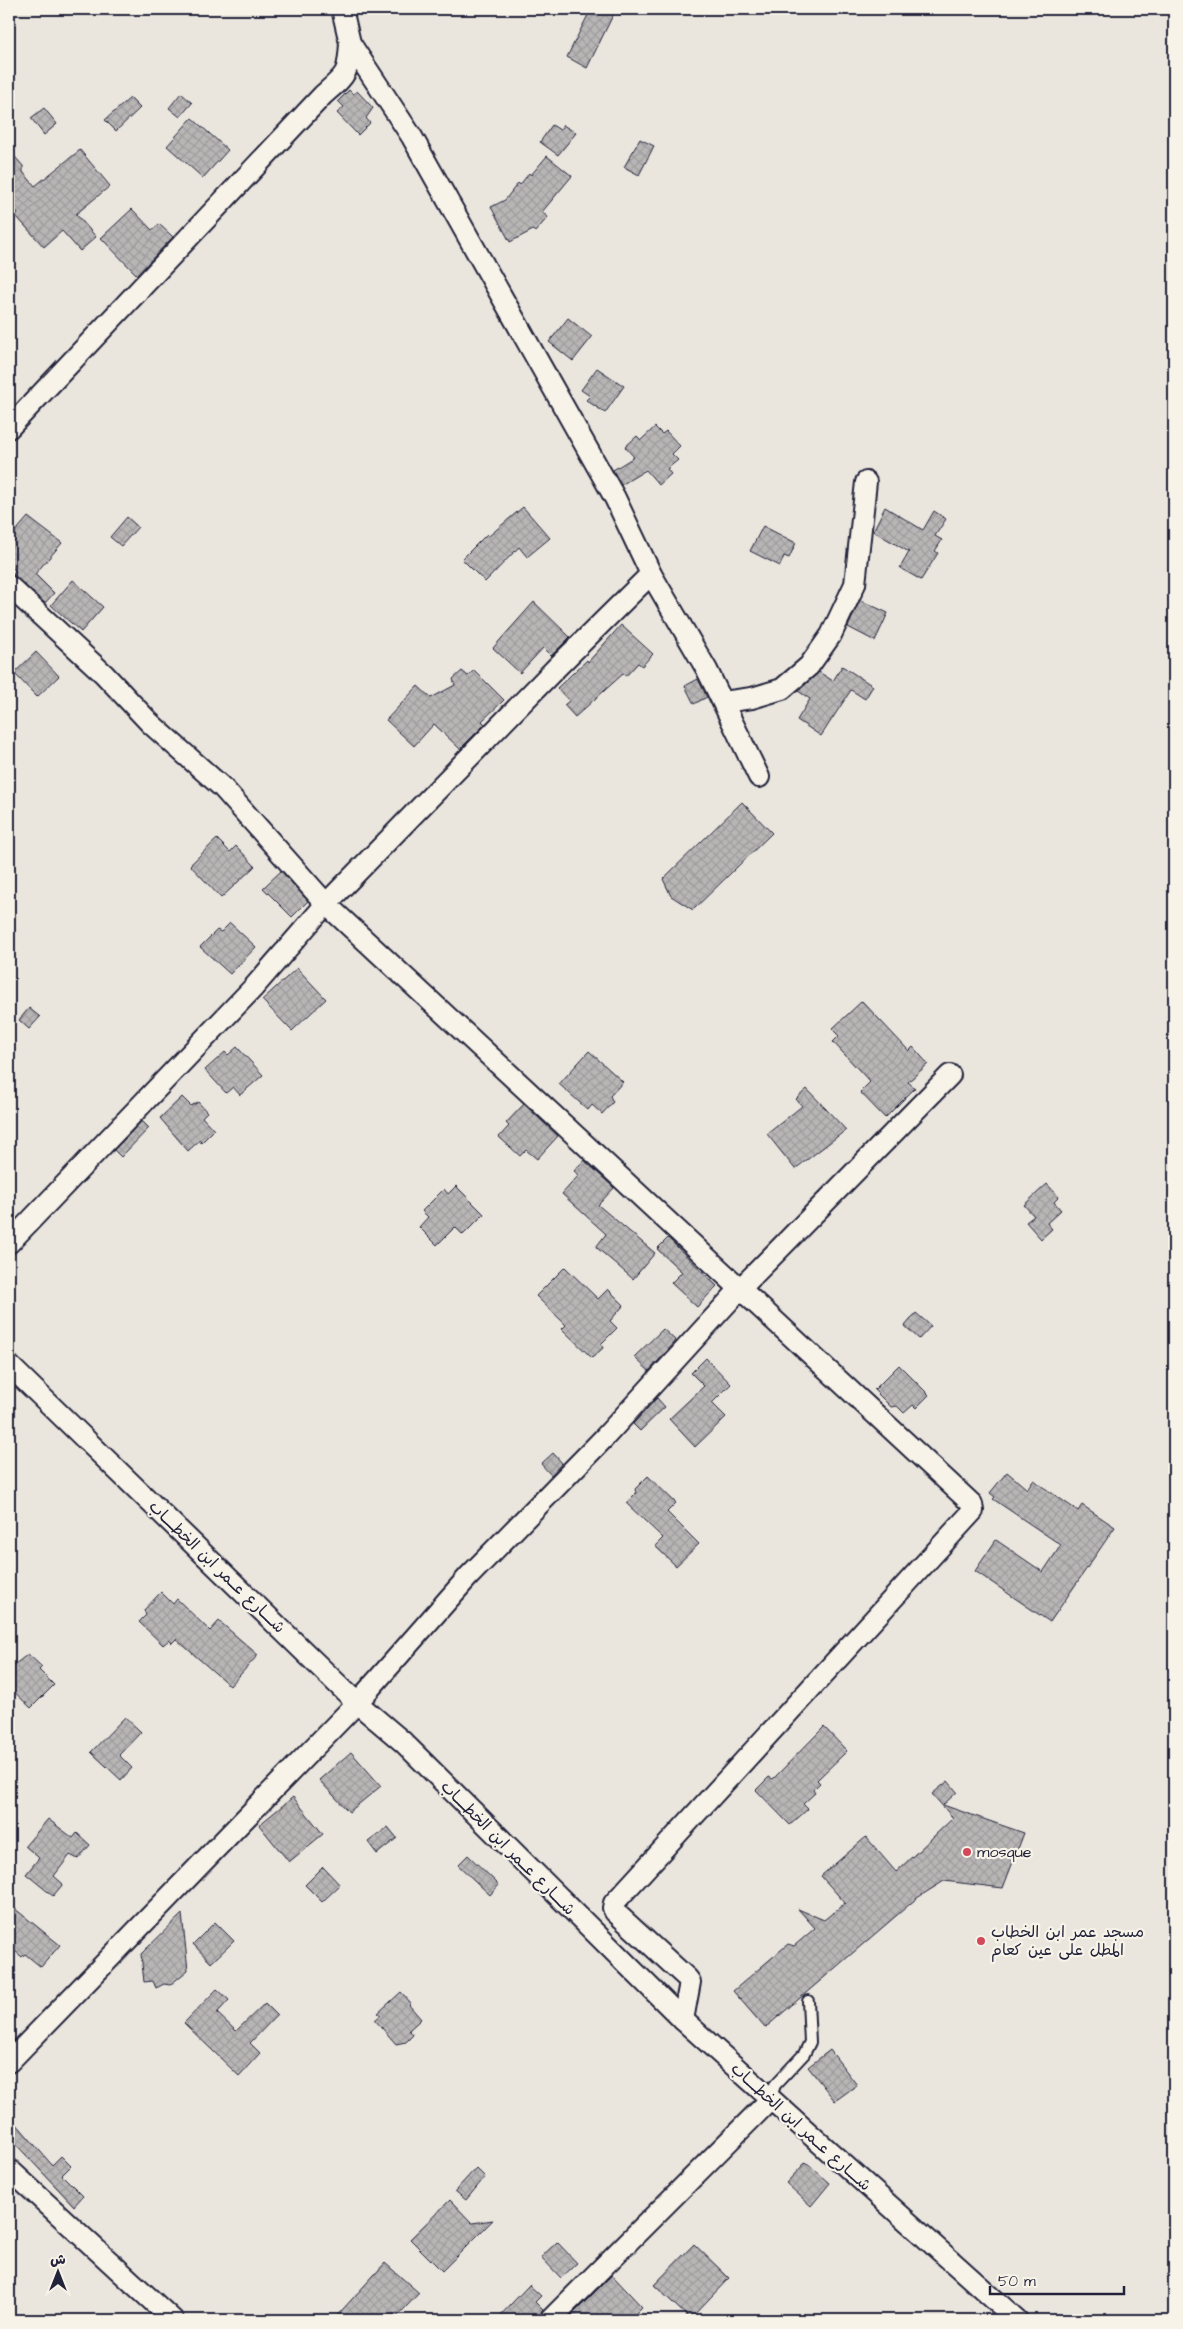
<svg xmlns="http://www.w3.org/2000/svg" width="1183" height="2329" font-family="'Architects Daughter','Playpen Sans Arabic',sans-serif">
	<style>
		.building { fill: url(#building-cross-hatch); stroke: #22223b }
		.lines { fill: none; stroke-linecap: round; stroke-linejoin: round }
		.lane-casing { stroke: #22223b; stroke-width: 14 }
		.street-casing { stroke: #22223b; stroke-width: 24 }
		.lane { stroke: #f7f3e8; stroke-width: 10 }
		.street { stroke: #f7f3e8; stroke-width: 20 }
		.poi-dot { fill: #d1495b; stroke: #f7f3e8; stroke-width: 2 }
		.labels { text-anchor: middle; dominant-baseline: central; stroke-width: 4.5; stroke-linejoin: round; paint-order: stroke }
		.street-label { font-size: 16px; fill: #22223b; stroke: #f7f3e8 }
		.poi-label { font-size: 16px; fill: #22223b; stroke: #f7f3e8; text-anchor: start }
	</style>
	<defs>
		<pattern id="building-cross-hatch" width="8" height="8" patternUnits="userSpaceOnUse" patternTransform="scale(1.25)"><rect width="8" height="8" fill="#b8b6b5"/><path d="M0 0l8 8M0 8l8-8" fill="none" stroke="#9e9c9d"/></pattern>
	</defs>
	<rect width="100%" height="100%" fill="#eae6de"/>
	<filter id="ink" filterUnits="userSpaceOnUse"><feTurbulence type="fractalNoise" baseFrequency=".02" numOctaves="2"/><feDisplacementMap in="SourceGraphic" scale="10" xChannelSelector="R" yChannelSelector="G"/><feConvolveMatrix kernelMatrix="1 2 1 2 8 2 1 2 1" color-interpolation-filters="sRGB"/></filter>
	<g filter="url(#ink)">
		<g class="building">
			<path d="M591 9H616L587 68 567 57Z"/>
			<path d="M349 90 353 94 357 91 373 108 366 118 370 123 358 135 337 113 344 107 338 101Z"/>
			<path d="M181 93 192 103 180 117 169 108Z"/>
			<path d="M130 98 140 108 116 131 105 120Z"/>
			<path d="M44 108 57 124 44 135 31 118Z"/>
			<path d="M192 118 228 150 203 178 167 146Z"/>
			<path d="M552 125 560 130 563 125 576 133 558 155 540 142Z"/>
			<path d="M640 139 654 146 639 175 624 167Z"/>
			<path d="M9 150 23 166V172L35 186 80 150 110 186 76 214 96 237 80 251 62 231 44 247 16 216 18 213 9 202Z"/>
			<path d="M547 156 572 176 542 212 548 217 535 232 533 230 510 242 491 207 505 200 518 183 520 185 529 173 531 175Z"/>
			<path d="M132 209 152 230 159 224 173 237 137 275 101 238Z"/>
			<path d="M568 318 592 337 573 361 549 342Z"/>
			<path d="M597 368 624 386 605 413 586 400 590 396 581 390Z"/>
			<path d="M655 427 662 434 666 431 680 446 672 454 678 460 667 469 671 474 659 485 646 470 621 485 613 470 634 457 625 447 637 436 641 440Z"/>
			<path d="M523 507 550 538 527 557 519 547 485 582 462 559 487 534 489 536Z"/>
			<path d="M885 507 923 530 934 511 946 519 935 536 942 540 935 551 938 553 921 580 900 568 909 552 873 531Z"/>
			<path d="M28 517 62 543 35 574 54 593 45 603 12 575 16 571 9 565V539Z"/>
			<path d="M127 517 138 527 121 546 110 537Z"/>
			<path d="M763 526 796 543 789 558 784 556 780 566 750 551Z"/>
			<path d="M73 580 103 607 81 632 51 605Z"/>
			<path d="M860 600 888 613 875 641 848 627Z"/>
			<path d="M534 602 570 637 551 656 543 648 520 673 493 648Z"/>
			<path d="M621 625 653 654 642 666 638 663 626 676 623 674 575 717 564 705 569 701 557 688 587 660 588 662Z"/>
			<path d="M36 652 59 676 37 697 14 673Z"/>
			<path d="M842 666 873 686 865 699 851 690 821 736 797 720 810 699 798 691 819 672 833 681Z"/>
			<path d="M474 670 504 700 482 721 485 724 460 749 434 724 414 746 386 720 418 686 431 698 455 685 453 679 462 671 468 676Z"/>
			<path d="M698 679 707 697 694 704 685 686Z"/>
			<path d="M742 802 772 833 693 910 671 896 663 879Z"/>
			<path d="M217 839 230 852 236 846 255 866 221 898 190 865Z"/>
			<path d="M281 871 308 901 292 917 263 888Z"/>
			<path d="M230 923 256 947 230 974 200 947 217 930 221 932Z"/>
			<path d="M297 968 326 999 292 1031 262 1000Z"/>
			<path d="M862 1001 909 1051 913 1047 928 1064 908 1082 915 1088 885 1118 860 1092 870 1082 833 1042 839 1036 832 1029Z"/>
			<path d="M29 1008 40 1017 29 1029 19 1020Z"/>
			<path d="M237 1047 263 1075 240 1095 233 1087 226 1093 205 1070 225 1052 228 1055Z"/>
			<path d="M589 1051 623 1082 610 1096 613 1102 602 1114 592 1105 588 1110 559 1084Z"/>
			<path d="M807 1089 846 1130 795 1169 767 1134 802 1106 796 1099Z"/>
			<path d="M182 1097 191 1106 198 1102 207 1112 202 1117 214 1130 201 1143 200 1140 188 1151 160 1118Z"/>
			<path d="M524 1104 558 1136 537 1159 526 1150 520 1156 499 1137 509 1126 506 1123Z"/>
			<path d="M142 1121 149 1128 121 1157 114 1150Z"/>
			<path d="M584 1160 614 1188 598 1205 655 1253 633 1279 596 1247 606 1234 562 1194 579 1175 574 1171Z"/>
			<path d="M1047 1184 1059 1197 1054 1202 1061 1210 1047 1223 1052 1229 1041 1239 1026 1222 1034 1216 1024 1205Z"/>
			<path d="M456 1186 484 1214 463 1235 455 1227 437 1245 419 1227 428 1217 422 1211 444 1189 448 1194Z"/>
			<path d="M668 1238 717 1286 697 1307 671 1283 682 1272 657 1249Z"/>
			<path d="M565 1267 598 1299 608 1289 624 1305 610 1321 617 1328 601 1344 603 1348 592 1358 562 1329 566 1325 536 1296Z"/>
			<path d="M916 1313 931 1326 919 1339 905 1326Z"/>
			<path d="M663 1329 676 1341 649 1371 634 1357Z"/>
			<path d="M706 1358 731 1384 712 1403 726 1417 695 1447 669 1419 704 1386 691 1373Z"/>
			<path d="M899 1365 929 1395 916 1408 913 1405 904 1413 897 1406 891 1407 874 1390Z"/>
			<path d="M657 1398 665 1407 640 1431 633 1424Z"/>
			<path d="M553 1453 562 1463 551 1475 541 1464Z"/>
			<path d="M1007 1472 1027 1489 1033 1480 1078 1511 1082 1505 1115 1527 1050 1622 975 1571 996 1540 1043 1572 1061 1545 993 1499 995 1497 990 1493Z"/>
			<path d="M648 1476 676 1503 667 1512 699 1544 676 1566 655 1546 663 1538 626 1503 636 1493 635 1489Z"/>
			<path d="M161 1592 173 1604 177 1599 210 1631 219 1621 258 1655 230 1686 176 1639 172 1643 169 1640 163 1645 139 1622 146 1615 144 1610Z"/>
			<path d="M28 1654 42 1667 39 1670 54 1685 31 1708 9 1687V1669Z"/>
			<path d="M125 1717 141 1732 119 1755 132 1768 121 1780 91 1752Z"/>
			<path d="M824 1727 847 1751 817 1780 820 1783 813 1790 815 1793 803 1804 808 1809 790 1825 756 1790 769 1777 773 1779Z"/>
			<path d="M351 1752 381 1786 349 1812 319 1780Z"/>
			<path d="M948 1781 957 1792 943 1805 1024 1833 1003 1888 944 1881 917 1898 765 2028 733 1991 788 1944 794 1946 815 1928 798 1909 824 1920 845 1903 821 1876 866 1837 896 1872 953 1818 932 1794Z"/>
			<path d="M293 1797 323 1834 289 1862 259 1825Z"/>
			<path d="M48 1819 73 1838 77 1833 90 1845 78 1859 70 1855 54 1876 63 1884 53 1896 26 1874 39 1858 25 1846Z"/>
			<path d="M388 1827 397 1838 377 1854 368 1842Z"/>
			<path d="M468 1855 499 1885 490 1895 458 1865Z"/>
			<path d="M323 1867 340 1885 322 1902 305 1885Z"/>
			<path d="M9 1904 60 1945 41 1967 25 1954 22 1957 9 1946Z"/>
			<path d="M182 1914 188 1970 170 1985 164 1984 156 1988 153 1981 144 1982 141 1954Z"/>
			<path d="M215 1922 234 1941 211 1963 193 1944Z"/>
			<path d="M217 1989 229 2000 217 2013 236 2031 265 2003 277 2015 250 2043 260 2053 239 2076 184 2023Z"/>
			<path d="M401 1992 411 2003 409 2005 421 2019 409 2030 413 2035 406 2042 396 2044 375 2020 381 2015 378 2013Z"/>
			<path d="M830 2050 857 2085 835 2101 808 2067Z"/>
			<path d="M9 2115 52 2165 61 2156 71 2166 62 2175 83 2196 74 2206 9 2137Z"/>
			<path d="M806 2162 830 2183 811 2206 786 2183Z"/>
			<path d="M476 2168 485 2177 466 2200 455 2191Z"/>
			<path d="M450 2200 472 2223 493 2220 442 2271 410 2239Z"/>
			<path d="M557 2242 577 2263 561 2278 541 2257Z"/>
			<path d="M694 2244 729 2278 690 2319 654 2285Z"/>
			<path d="M385 2263 419 2293 394 2320H333Z"/>
			<path d="M612 2275 642 2307 629 2320H567Z"/>
			<path d="M529 2285 541 2296 535 2302 543 2310 538 2320H496Z"/>
		</g>
		<g class="lines">
			<defs>
				<path id="lane" d="M770 2100 775 2085 804 2054 810 2042 808 2001"/>
				<g id="street">
					<path d="M9 428 323 95C347 74 348 75 350 43"/>
					<path d="M651 574 707 670 759 777"/>
					<path d="M9 586 104 674 150 723 223 788 326 904 972 1504 973 1511 614 1903 613 1908 615 1912 687 1978 690 1982 683 2020"/>
					<path d="M723 702 752 698 782 689 809 666 831 635 855 584 866 482"/>
					<path d="M9 1243 254 987 326 904 557 667 651 574 615 498 412 137 350 43 342 9"/>
					<path d="M9 1365 357 1703 403 1742 683 2020 1017 2320"/>
					<path d="M9 2062 357 1703 468 1577 604 1438 740 1289 950 1075"/>
					<path d="M9 2169 173 2320"/>
					<path d="M550 2320 770 2100"/>
				</g>
			</defs>
			<use href="#lane" class="lane-casing"/>
			<use href="#street" class="street-casing"/>
			<use href="#lane" class="lane"/>
			<use href="#street" class="street"/>
		</g>
	</g>
	<g class="poi-dot">
		<circle cx="967" cy="1852" r="5"/>
		<circle cx="981" cy="1941" r="5"/>
	</g>
	<g class="labels">
		<g class="street-label">
			<text transform="translate(217 1567) rotate(44)">شــــارع عــمر ابن الخطــــاب</text>
			<text transform="translate(508 1848) rotate(45)">شــــارع عــمر ابن الخطــــاب</text>
			<text transform="translate(801 2127) rotate(42)">شــــارع عــمر ابن الخطــــاب</text>
		</g>
		<g class="poi-label">
			<text x="977" y="1852">mosque</text>
			<text x="991" y="1932">مسجد عمر ابن الخطاب<tspan x="991" dy="18">المطل على عين كعام</tspan></text>
		</g>
	</g>
	<rect width="1183" height="2329" fill="none" stroke="#f7f3e8" stroke-width="30"/>
	<rect x="15" y="15" width="1153" height="2299" fill="none" stroke="#22223b" stroke-width="2" filter="url(#ink)"/>
	<g transform="translate(58 2272)" stroke="#f7f3e8" stroke-width="4" paint-order="stroke">
	<path d="M0-4L9 19L0 12L-9 19Z" fill="#22223b"/>
	<text y="-8" font-size="14" font-weight="bold" text-anchor="middle" fill="#22223b">ش</text>
	</g>
	<path d="M990 2286v8h134v-8" fill="none" stroke="#22223b" stroke-width="2.5"/>
	<text x="998" y="2286" font-size="15" fill="#22223b" stroke="#f7f3e8" stroke-width="4" paint-order="stroke">50 m</text>
</svg>
